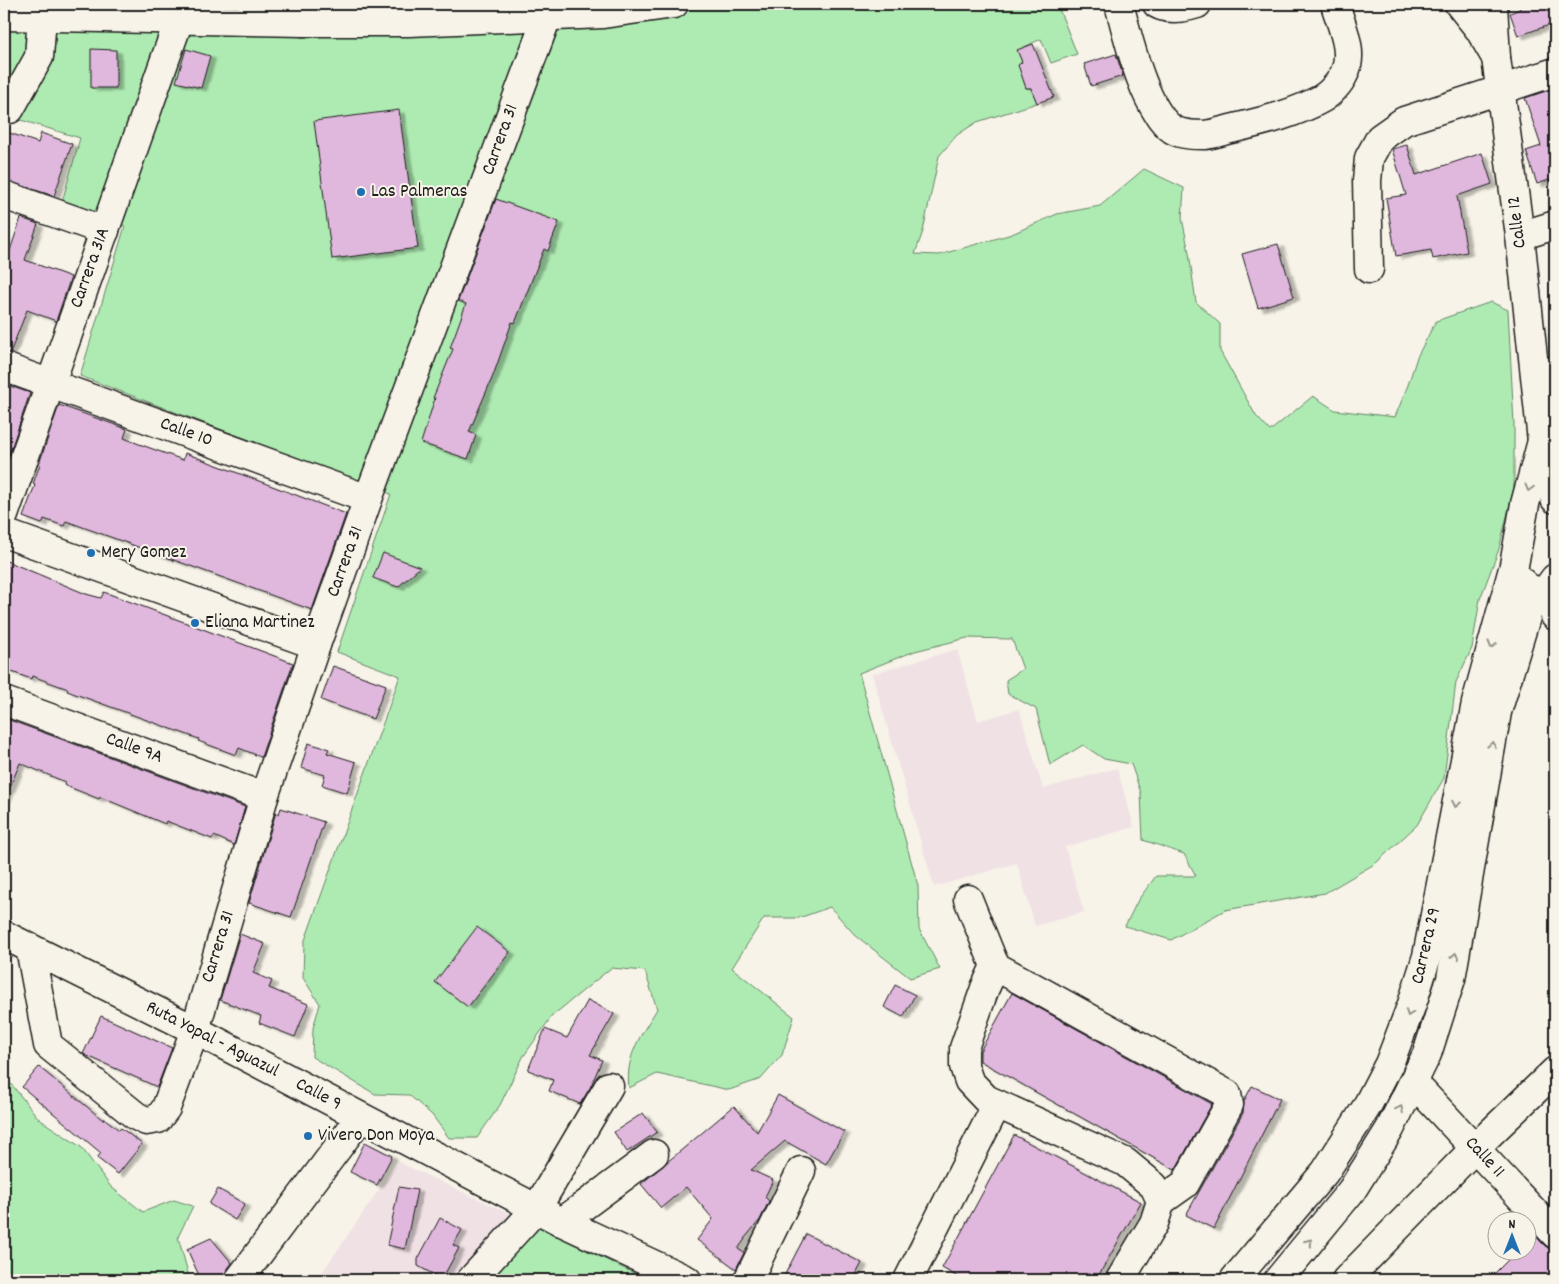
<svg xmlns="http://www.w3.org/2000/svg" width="1559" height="1284" font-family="Dekko,sans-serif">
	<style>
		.built { fill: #f0e1e5 }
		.green { fill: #aeebb2; stroke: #658467 }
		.building { fill: #e0b7dd; stroke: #1c1c1c; filter: url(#shadow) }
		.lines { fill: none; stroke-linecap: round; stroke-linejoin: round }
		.minor-casing { stroke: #1c1c1c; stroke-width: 31 }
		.major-casing { stroke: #1c1c1c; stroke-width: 31 }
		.highway-casing { stroke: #1c1c1c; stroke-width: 31 }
		.minor { stroke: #f7f3e8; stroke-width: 28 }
		.major { stroke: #f7f3e8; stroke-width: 28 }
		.highway { stroke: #f7f3e8; stroke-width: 28 }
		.oneway { stroke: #94928c }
		.poi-dot { fill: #1f6fb2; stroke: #f7f3e8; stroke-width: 2 }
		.labels { text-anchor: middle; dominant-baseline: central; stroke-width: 4; stroke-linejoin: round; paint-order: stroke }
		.street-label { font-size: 19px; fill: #1c1c1c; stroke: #f7f3e8 }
		.poi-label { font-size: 19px; fill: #1c1c1c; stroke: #f7f3e8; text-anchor: start }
	</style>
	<defs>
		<filter id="shadow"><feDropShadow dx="5.5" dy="3" stdDeviation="1" flood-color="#0004"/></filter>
	</defs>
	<rect width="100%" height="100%" fill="#f7f3e8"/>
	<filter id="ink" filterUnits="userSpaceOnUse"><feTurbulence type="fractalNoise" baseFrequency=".02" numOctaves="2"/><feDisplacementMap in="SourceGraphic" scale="10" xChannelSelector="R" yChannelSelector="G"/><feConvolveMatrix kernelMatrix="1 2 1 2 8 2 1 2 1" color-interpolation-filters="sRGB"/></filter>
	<g filter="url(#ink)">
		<g class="built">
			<path d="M957 649 978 721 1019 709 1043 789 1117 768 1134 827 1065 847 1084 912 1035 926 1017 863 934 887 872 674Z"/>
			<path d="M398 1162 536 1226 487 1280H317Z"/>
		</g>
		<g class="green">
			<path d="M4 4H1057L1077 54 1051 63 1041 39 1018 50 1022 62 1019 65 1026 88H1031L1037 103 977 122 957 135 939 156 923 231 915 254 939 255 1012 234 1057 214 1100 206 1144 169 1184 188 1182 218 1189 253 1196 302 1220 324V351L1256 416 1270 431 1313 396 1335 410 1395 417 1408 385 1417 357 1436 321 1491 302 1508 310 1514 424V487L1499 549 1480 599 1472 648 1456 682 1444 778 1417 825 1376 863 1325 893 1225 910 1171 940 1125 926 1138 900 1156 876H1196L1184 854 1143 840 1141 793 1131 764 1104 759 1083 745 1050 765 1036 709 1008 694 1006 680 1023 669 1012 639 967 638 915 651 859 673 918 886 919 929 940 969 910 978 855 935 830 907 799 918H764L732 968 794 1017 782 1055 761 1079 729 1090 657 1074 629 1088C625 1056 641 1035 657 1009L645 971 611 968 552 1016 523 1057 500 1105 477 1138H449L432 1115 409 1095 375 1094 312 1057 313 1028 320 1004 303 978 304 943 400 676 337 652 391 494 80 376 125 226 62 202 80 138 14 118 4 119Z"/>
			<path d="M4 1075 39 1119 81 1147 111 1187 143 1212 174 1200 193 1206 178 1237 190 1280H4Z"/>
			<path d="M536 1226 648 1280H487Z"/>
		</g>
		<g class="building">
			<path d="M1518 4H1555V23L1518 36 1510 13 1520 9Z"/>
			<path d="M1033 44 1054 97 1037 103 1031 88H1026L1018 65 1022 62 1017 50Z"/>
			<path d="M91 49 116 50V88H91Z"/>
			<path d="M186 49 210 56 201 88 176 82Z"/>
			<path d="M1116 54 1123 76 1091 86 1084 64Z"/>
			<path d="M1555 88V178L1537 184 1526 151 1541 146 1525 98Z"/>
			<path d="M399 110 418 248 332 259 314 121Z"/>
			<path d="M4 131 38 143 41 133 72 144 54 196 4 180Z"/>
			<path d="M1407 145 1416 175 1482 153 1492 184 1457 196 1467 252 1433 259 1431 250 1396 256 1386 198 1406 195 1392 149Z"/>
			<path d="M496 199 559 222 548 251 544 249 515 323 512 322 493 376 469 432 476 435 468 459 421 443 435 398H433L453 349 450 348 466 304 458 301Z"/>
			<path d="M21 218 38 224 25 260 71 277 56 321 27 310 10 353 4 352V268Z"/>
			<path d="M1278 244 1294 297 1258 308 1242 254Z"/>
			<path d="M4 384 30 393 10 452 4 450Z"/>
			<path d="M59 405 127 429 124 438 139 444 183 460 185 453 346 514 312 610 66 521 64 526 44 519 42 524 23 517 35 485 33 484 40 464H39Z"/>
			<path d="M383 553 420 567 398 587 373 578Z"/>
			<path d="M4 560 86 594 101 598 104 592 293 663 261 757 239 748 236 755 198 741 199 739 67 691 68 689 32 676 31 679 4 669Z"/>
			<path d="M333 666 386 685 373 719 321 700Z"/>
			<path d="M4 718 245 807 234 845 214 836 212 839 166 821 165 824 100 797 99 799 64 785 65 782 20 763 4 801Z"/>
			<path d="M308 743 329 749 327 753 356 762 347 793 322 785 325 775 301 768Z"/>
			<path d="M281 808 324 822 291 917 249 903 276 812 279 814Z"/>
			<path d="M477 927 510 952 468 1007 435 982Z"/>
			<path d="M240 934 265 944 253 973 272 981 269 988 308 1004 295 1037 259 1023 261 1016 220 1000Z"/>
			<path d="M895 985 915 995 903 1017 884 1007Z"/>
			<path d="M1012 993 1212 1104 1175 1170 980 1061V1051Z"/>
			<path d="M588 1000 614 1014 590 1055 602 1060 590 1088 580 1104 549 1091 553 1080 528 1070 545 1029 567 1038Z"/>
			<path d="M101 1016 172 1048 157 1087 83 1054Z"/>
			<path d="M39 1067 103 1120 104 1118 119 1130 121 1128 142 1144 118 1174 97 1158 101 1153 22 1087Z"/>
			<path d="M1252 1086 1280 1099 1214 1229 1186 1215 1243 1113 1244 1101Z"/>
			<path d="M778 1095 844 1132 826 1164 785 1141 751 1170 773 1180 765 1197 769 1201 760 1220 744 1239H745L738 1249 744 1253 736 1269 697 1240 713 1219 686 1187 661 1208 641 1184 734 1106 757 1132Z"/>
			<path d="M643 1113 657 1132 627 1152 614 1132Z"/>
			<path d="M1014 1135 1141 1202 1096 1280H963L942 1268Z"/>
			<path d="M365 1142 392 1156 377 1185 350 1172Z"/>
			<path d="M399 1187 417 1190 405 1249 387 1245Z"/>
			<path d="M218 1189 245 1204 235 1220 209 1204Z"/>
			<path d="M440 1218 462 1230 453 1245 459 1248 442 1279 418 1266V1259Z"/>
			<path d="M1526 1226 1544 1245 1555 1253V1269L1544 1280H1488L1516 1252H1526Z"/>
			<path d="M806 1234 862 1263 853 1280H782Z"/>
			<path d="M211 1238 232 1263 226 1271 224 1280H201L187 1249Z"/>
		</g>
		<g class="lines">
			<defs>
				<g id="minor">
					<path d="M295 4 304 22"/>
					<path d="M1119 4C1128 37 1144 109 1172 129 1181 135 1194 135 1205 135 1215 134 1225 130 1235 128 1264 121 1294 114 1321 99 1330 94 1340 83 1344 74 1355 52 1341 25 1335 4"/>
					<path d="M1157 4C1169 11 1184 8 1197 4"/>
					<path d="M1459 4 1479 29 1496 58"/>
					<path d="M4 109H10L39 57 42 17"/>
					<path d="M4 195 105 231"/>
					<path d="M1520 236 1555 225"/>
					<path d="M1369 269 1367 181 1369 158 1380 138 1404 121 1555 72"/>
					<path d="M4 367 368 499"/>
					<path d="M1536 376 1555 370"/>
					<path d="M4 515 179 20"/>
					<path d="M4 533 316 645"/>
					<path d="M1546 590 1555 616"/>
					<path d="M4 701 264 797"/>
					<path d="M968 899 995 966 985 988 964 1048V1066L969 1081 986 1099 1125 1162 1154 1186 1161 1201 1154 1223 1120 1280"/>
					<path d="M4 935 195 1030 562 1222 687 1280"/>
					<path d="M30 948 48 1045 136 1116 146 1121 158 1119 166 1108 195 1030 264 797 316 645 368 499 547 17"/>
					<path d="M995 966 1227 1094 1229 1105 1185 1184 1161 1201"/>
					<path d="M1413 1082 1555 1234"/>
					<path d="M562 1222 654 1154"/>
					<path d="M239 1280 360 1118"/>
					<path d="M471 1280 537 1208 609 1086"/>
					<path d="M748 1280 801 1171"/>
					<path d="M908 1280 997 1104"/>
					<path d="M1346 1280 1475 1148 1555 1071"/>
				</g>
				<g id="major">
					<path d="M1493 4 1496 58 1520 236 1542 441 1555 499"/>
					<path d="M1520 580C1528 589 1534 592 1546 590L1555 578"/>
					<path d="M1234 1280 1325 1172 1366 1108 1389 1064 1412 1004 1427 956 1476 703 1514 565 1525 504 1542 441"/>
					<path d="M1278 1280 1352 1190 1390 1129 1427 1054 1451 979 1497 712 1534 591"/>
				</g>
				<path id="highway" d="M4 16 304 22H409L603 14 674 4"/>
			</defs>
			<use href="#minor" class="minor-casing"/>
			<use href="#major" class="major-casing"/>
			<use href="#highway" class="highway-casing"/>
			<use href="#minor" class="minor"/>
			<use href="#major" class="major"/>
			<use href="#highway" class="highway"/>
		</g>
		<defs><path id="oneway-chevron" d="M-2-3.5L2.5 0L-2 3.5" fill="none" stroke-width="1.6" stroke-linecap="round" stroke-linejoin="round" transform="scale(1.25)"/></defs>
		<g class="oneway">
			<use href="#oneway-chevron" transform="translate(1529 488) rotate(105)"/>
			<use href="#oneway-chevron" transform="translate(1492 645) rotate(106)"/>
			<use href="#oneway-chevron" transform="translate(1492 745) rotate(-80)"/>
			<use href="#oneway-chevron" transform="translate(1456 804) rotate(101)"/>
			<use href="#oneway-chevron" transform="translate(1455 956) rotate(-80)"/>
			<use href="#oneway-chevron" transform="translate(1409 1013) rotate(111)"/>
			<use href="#oneway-chevron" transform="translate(1400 1109) rotate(-64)"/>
			<use href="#oneway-chevron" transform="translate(1309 1242) rotate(-51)"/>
		</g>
	</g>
	<g class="poi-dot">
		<circle cx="361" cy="192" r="5"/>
		<circle cx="91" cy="553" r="5"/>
		<circle cx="195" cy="623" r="5"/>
		<circle cx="308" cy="1136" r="5"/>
	</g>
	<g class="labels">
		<g class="street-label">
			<text transform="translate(501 140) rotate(-70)">Carrera 31</text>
			<text transform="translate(1518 222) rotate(-97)">Calle 12</text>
			<text transform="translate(91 268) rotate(-70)">Carrera 31A</text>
			<text transform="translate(186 433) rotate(20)">Calle 10</text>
			<text transform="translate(346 562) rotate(-70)">Carrera 31</text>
			<text transform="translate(134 749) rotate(20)">Calle 9A</text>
			<text transform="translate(1427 946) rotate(-77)">Carrera 29</text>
			<text transform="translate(219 947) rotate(-73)">Carrera 31</text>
			<text transform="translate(212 1040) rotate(27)">Ruta Yopal - Aguazul</text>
			<text transform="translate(318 1095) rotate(28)">Calle 9</text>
			<text transform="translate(1484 1158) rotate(47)">Calle 11</text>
		</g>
		<g class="poi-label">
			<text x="371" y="192">Las Palmeras</text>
			<text x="101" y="553">Mery Gomez</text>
			<text x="205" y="623">Eliana Martinez</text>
			<text x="318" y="1136">Vivero Don Moya</text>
		</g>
	</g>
	<rect width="1559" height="1284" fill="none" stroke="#f7f3e8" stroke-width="20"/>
	<rect x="10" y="10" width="1539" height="1264" fill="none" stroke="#1c1c1c" stroke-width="2" filter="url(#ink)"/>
	<g transform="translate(1512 1236)"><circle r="24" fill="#f7f3e8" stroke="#9f9d96"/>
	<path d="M0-4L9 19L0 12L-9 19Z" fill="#1f6fb2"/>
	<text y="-8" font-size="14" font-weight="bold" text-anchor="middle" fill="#1c1c1c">N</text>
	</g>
</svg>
